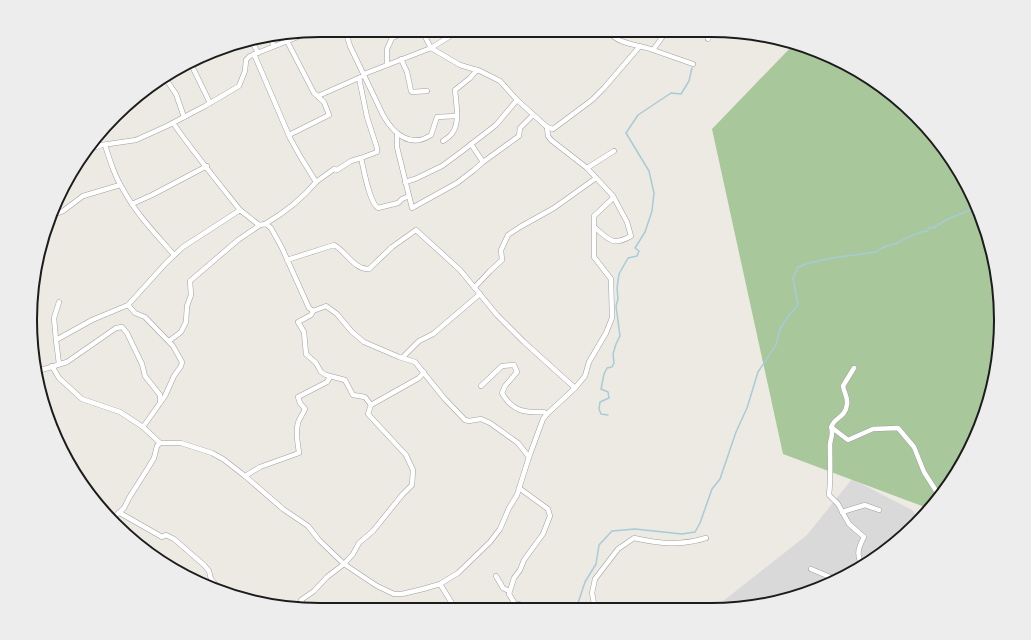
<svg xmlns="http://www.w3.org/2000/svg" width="1031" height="640" font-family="'Archivo Narrow',sans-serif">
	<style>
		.residential { fill: #dad9d9 }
		.forest { fill: #a8c89b }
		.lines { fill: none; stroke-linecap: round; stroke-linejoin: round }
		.stream { stroke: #a7cbd7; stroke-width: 1.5 }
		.minor-casing { stroke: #a0a0a0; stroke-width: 5.5 }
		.minor { stroke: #fff; stroke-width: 4.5 }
		.rim { fill: none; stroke: #1c1c1c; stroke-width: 2 }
	</style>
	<rect width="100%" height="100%" fill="#edeae3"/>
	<path class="residential" d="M852 479 912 510 920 519 902 538 856 571 804 595 730 609H713L807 535Z"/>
	<path class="forest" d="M794 44 822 52 887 90 929 129 962 175 986 227 998 282 1000 339 991 395 971 448 941 496 930 509 783 454 712 129Z"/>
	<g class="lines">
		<g class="stream">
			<path d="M608 415 601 414 599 409 600 402 609 398 608 392 601 389 604 374 607 368 612 367 614 363 613 354 616 344 620 336 616 306 618 299 617 288 619 274 628 258 637 256 639 251 635 248 645 232 652 211 654 193 649 171 626 133 638 115 671 93 681 94 689 81 692 68"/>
			<path d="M576 609 585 582 596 564 599 545 612 531 635 529 682 534 695 532 700 523 712 489 720 479 736 432 747 408 758 372 776 345 780 329 789 315 798 305 793 278 798 267C823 257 850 256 876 252 882 246 889 246 897 243 907 238 916 232 927 231L930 227 933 228 948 219 977 207"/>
		</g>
		<defs>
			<g id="minor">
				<path d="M345 30 350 46 383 115C393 133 410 149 431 135L437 117 456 116"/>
				<path d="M609 32C619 45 638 44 653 50L666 32"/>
				<path d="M270 38 274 46"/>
				<path d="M708 39 711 32"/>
				<path d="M252 41 258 53"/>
				<path d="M287 41 314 93 324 102 329 115 289 135"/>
				<path d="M653 50 693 64"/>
				<path d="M254 54 290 138 300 156 316 182C302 199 284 213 265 224"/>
				<path d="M401 59 407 72 411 91 412 92 427 91"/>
				<path d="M191 64 210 103"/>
				<path d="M387 65V49L392 38 408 31"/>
				<path d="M364 74 431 48 452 35 462 31"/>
				<path d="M165 78 176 94 184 117"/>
				<path d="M359 78 367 117 377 148V152L361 158C364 170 369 202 378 208L398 203 402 199 409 196"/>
				<path d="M318 96 361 77"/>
				<path d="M173 123C194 153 217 181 240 210"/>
				<path d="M547 127 553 129 592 100 604 88 640 46"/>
				<path d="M397 135V147L412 208 457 183 474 170 483 162 519 136 520 128 533 115"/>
				<path d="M443 141C446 139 451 136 453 132 460 122 456 102 455 90L470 78 477 70"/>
				<path d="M471 144 483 162"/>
				<path d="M105 145C110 161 115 177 124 191 137 215 156 234 174 255"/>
				<path d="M87 150 102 145 136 140 167 126 205 106 239 86 245 71 246 60 250 56 310 32"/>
				<path d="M587 168 614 151"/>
				<path d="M316 182 334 169 337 170 351 161 361 158"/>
				<path d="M405 182 415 179 442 166 461 152 496 125 517 100"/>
				<path d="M132 204 152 195 207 166"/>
				<path d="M51 216 63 211 83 196 120 185"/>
				<path d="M594 227C609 239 612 247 631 236L627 222 613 196"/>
				<path d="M287 260 334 245C346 251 354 270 369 269L392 247 416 230 460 270 497 315 524 342 575 388"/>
				<path d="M475 287 490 271 502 260 501 250 508 235 520 227 554 208 596 178"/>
				<path d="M128 305 135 313 145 317 173 346 182 362 181 366 174 376 165 396 143 427"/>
				<path d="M313 311 311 315 298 322 304 332 306 354 316 363 321 372 326 375 345 380 353 395 365 397 371 405 419 378 424 372"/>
				<path d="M56 340 54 318 59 302"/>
				<path d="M169 341 181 332 186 322 187 306 191 295 190 281 238 240 260 225"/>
				<path d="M403 357 419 341 433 334 480 294"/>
				<path d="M59 364 56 340 92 320 128 305 166 263 183 247 240 210 259 225 266 224 271 228 282 248 309 308 313 311 326 306 337 314 352 332 364 342 399 357 415 362 444 398 465 420 469 421 481 419 490 423 518 443 529 457"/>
				<path d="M52 366 59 378 82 399 120 412 143 427 160 443"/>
				<path d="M854 368 843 386C844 393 848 397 847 404 846 418 833 418 832 426 831 429 832 429 832 433 832 437 830 441 830 445 830 462 831 478 829 495L838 504 849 524 864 537C857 550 857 554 862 567"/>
				<path d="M38 371 67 362 116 328 122 327 127 333 142 364 145 376 160 395V402"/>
				<path d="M481 386 502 366 514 365 517 372 505 386 502 393C512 411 524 413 544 412L547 414"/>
				<path d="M831 427 848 440 873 429 898 428 914 447 924 472 940 497"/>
				<path d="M245 476 260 467 299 453C298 444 295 433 298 423 299 419 303 414 305 409L300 403 298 397 327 382 330 377"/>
				<path d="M842 512 865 505 879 510"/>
				<path d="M120 513 162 537 166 535 174 539 204 565 209 571 211 579 217 586 213 589"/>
				<path d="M113 518 124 508 129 498 148 468 154 458 157 446 160 443H181L212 453 223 459 245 476 283 509 308 526 319 540 344 564 377 586 394 594H402L423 589 440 584 458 573 490 542 500 529 509 508 517 495 529 457 543 419 547 414 575 388 585 376 589 362 606 333 612 318 611 279 594 257V216L611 200 613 196 587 168 551 140 548 136 547 127 517 100 500 81 480 71 460 65 431 48 422 31"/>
				<path d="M811 569 837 580"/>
				<path d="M496 576 503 588 509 591"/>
				<path d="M440 584 455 608"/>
				<path d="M515 604H519L522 609"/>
				<path d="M304 608 301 600 314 591 327 577 344 564 353 554 359 543 373 531 402 495 412 485 413 470 406 455 368 414 371 405"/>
				<path d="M510 608 515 604 509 594 514 578 520 570 524 560 543 534 550 516 548 509 519 488"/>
				<path d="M595 609 592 593 595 579 618 549 634 538C661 544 679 546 706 538"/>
			</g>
		</defs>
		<use href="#minor" class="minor-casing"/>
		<use href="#minor" class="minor"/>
	</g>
	<path d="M0 0H1031V640H0ZM320 37H711A283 283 0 0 1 994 320V320A283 283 0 0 1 711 603H320A283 283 0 0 1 37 320V320A283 283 0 0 1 320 37Z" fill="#ededed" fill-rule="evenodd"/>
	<path class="rim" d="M320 37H711A283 283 0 0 1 994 320V320A283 283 0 0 1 711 603H320A283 283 0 0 1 37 320V320A283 283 0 0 1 320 37Z"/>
</svg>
